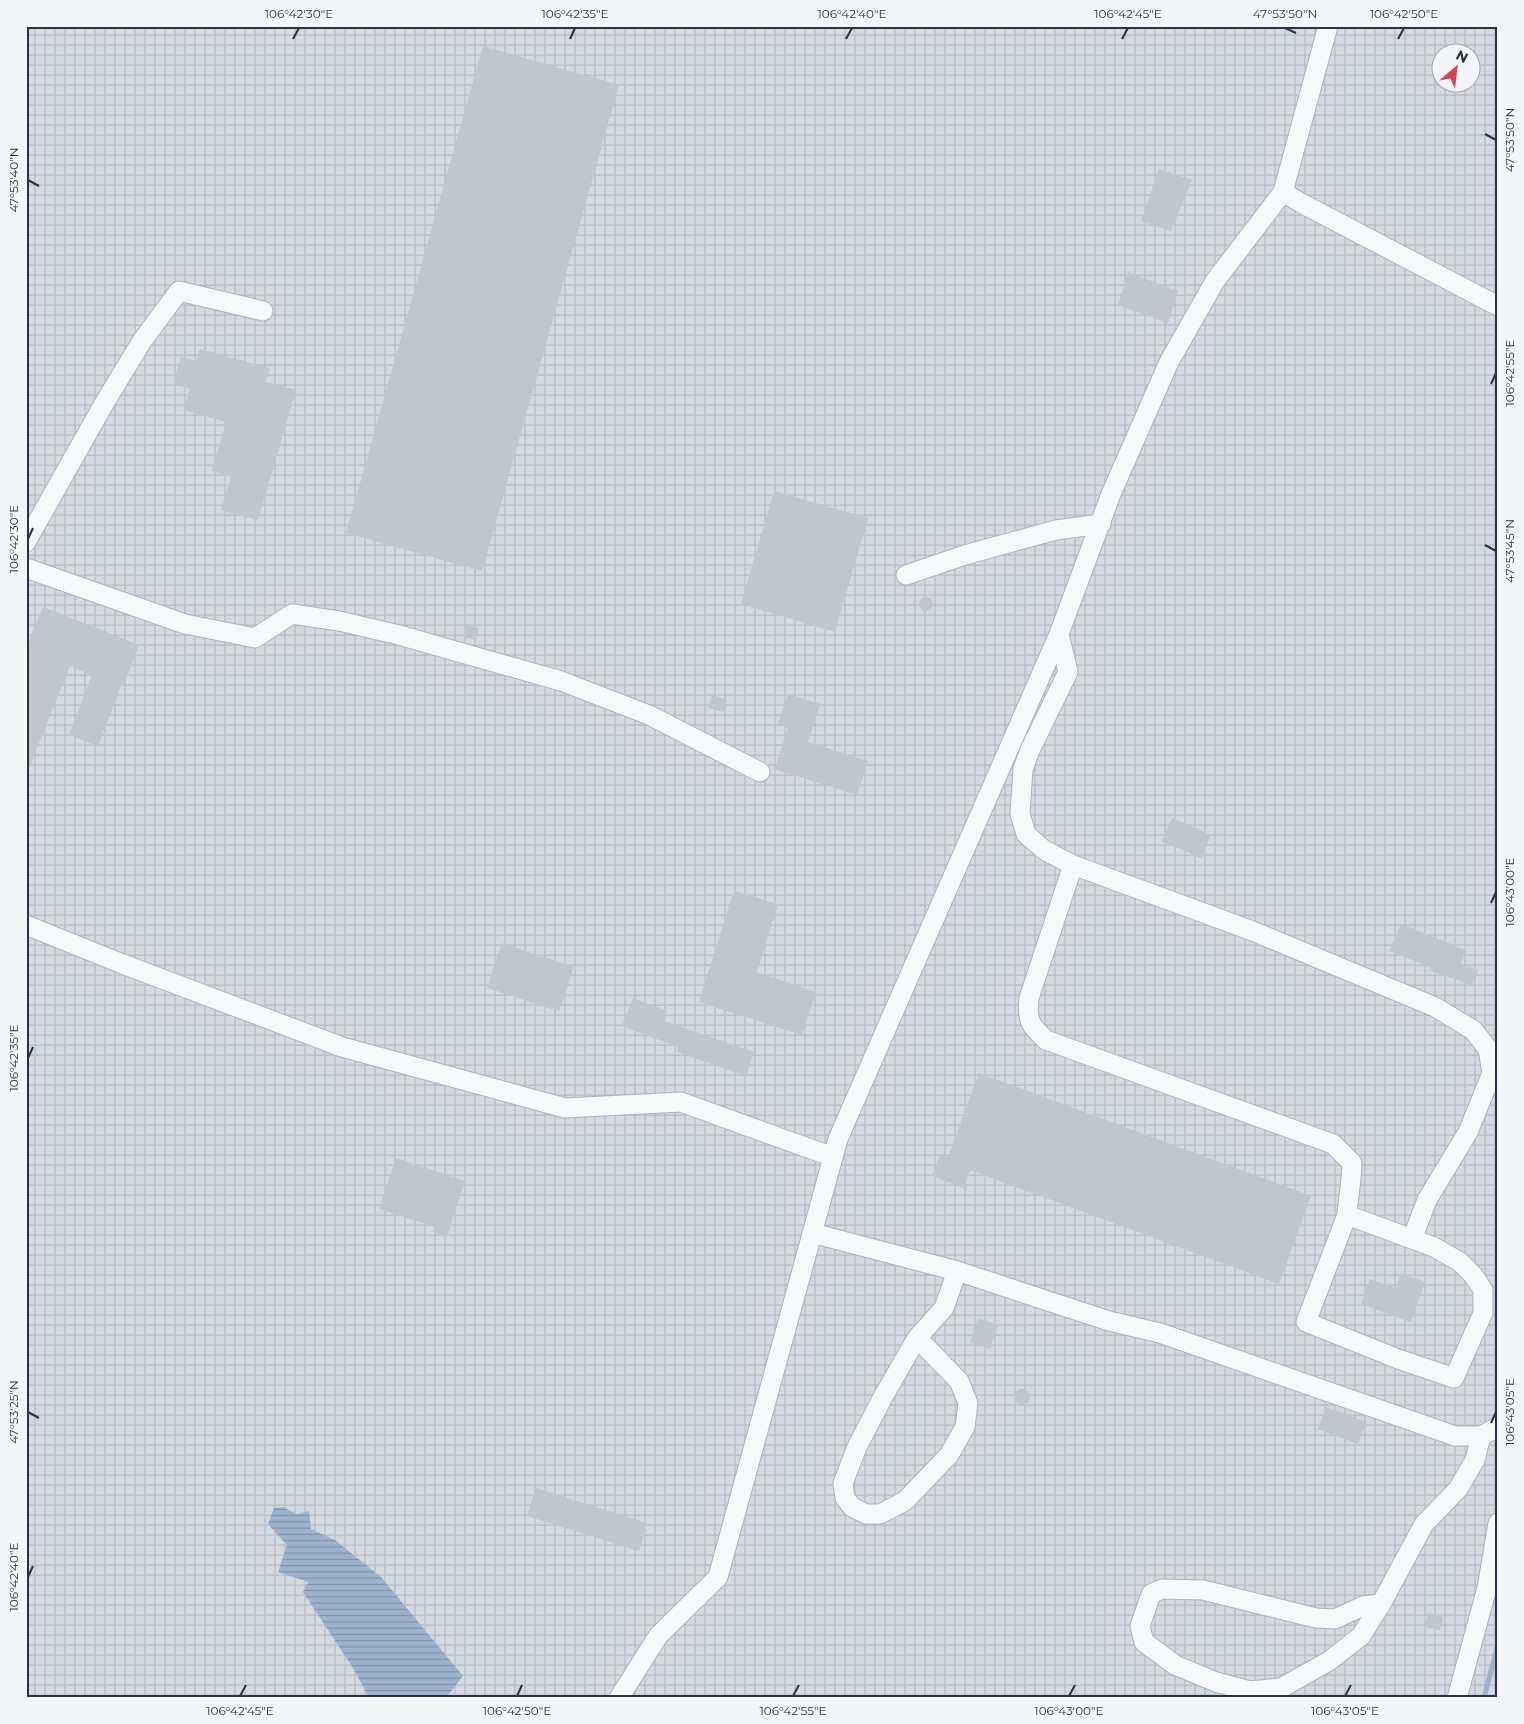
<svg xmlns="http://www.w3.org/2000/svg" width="1524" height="1724" font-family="Montserrat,sans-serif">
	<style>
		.industrial { fill: url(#industrial-grid); fill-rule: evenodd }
		.water { fill: url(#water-rules) }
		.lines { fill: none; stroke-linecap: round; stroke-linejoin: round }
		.stream { stroke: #9db3cd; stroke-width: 5 }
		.building { fill: #c0c5cf }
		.minor-casing { stroke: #acb1ba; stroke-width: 21 }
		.minor { stroke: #f6f8fa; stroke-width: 19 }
		.ticks { fill: none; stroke: #2a3345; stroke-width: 2 }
		.neatline { fill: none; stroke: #2a3345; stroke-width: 2 }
		.ticks-label { font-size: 12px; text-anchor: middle; fill: #2a3345 }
	</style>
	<defs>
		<pattern id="industrial-grid" width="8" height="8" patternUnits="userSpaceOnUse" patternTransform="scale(1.25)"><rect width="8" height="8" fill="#d5d9e1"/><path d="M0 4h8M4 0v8" fill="none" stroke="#b7bbc2"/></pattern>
		<pattern id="water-rules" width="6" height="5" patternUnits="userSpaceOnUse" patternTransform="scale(1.25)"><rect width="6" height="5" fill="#9db3cd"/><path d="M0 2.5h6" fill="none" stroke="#8092a8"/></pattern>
	</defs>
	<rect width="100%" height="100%" fill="#e3e7ec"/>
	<path class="industrial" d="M26 26H1498V1698H26ZM1442 52H1472V82H1442Z"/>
	<path class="water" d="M283 1507 297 1514 309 1511 311 1529 335 1540 381 1577 463 1676 446 1698H369L353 1668 303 1592 308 1582 278 1572 287 1545 268 1524 274 1508Z"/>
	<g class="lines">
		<path class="stream" d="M1484 1698 1498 1644"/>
	</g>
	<g class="building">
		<path d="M483 46 619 85 482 571 346 533Z"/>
		<path d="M1159 169 1192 180 1171 231 1141 221Z"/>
		<path d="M1128 272 1178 291 1168 323 1118 305Z"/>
		<path d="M200 349 270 368 266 382 296 390 258 520 221 510 231 477 212 471 226 422 184 410 190 389 173 384 181 357 196 361Z"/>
		<path d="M774 491 868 518 835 632 741 604Z"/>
		<circle cx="926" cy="604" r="7"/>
		<path d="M43 607 139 645 123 687 121 686 98 746 69 735 92 675 70 666 27 773 26 649Z"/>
		<path d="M466 625 479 628 476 640 463 637Z"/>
		<path d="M788 694 820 704 808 742 868 761 857 795 775 769 788 728 778 724Z"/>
		<path d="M712 695 727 700 723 712 708 708Z"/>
		<path d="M1172 818 1211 835 1201 858 1162 841Z"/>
		<path d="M734 891 778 904 757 972 816 992 802 1035 699 1002Z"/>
		<path d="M1401 924 1466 950 1461 964 1478 970 1472 985 1431 971 1432 969 1420 963 1389 951Z"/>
		<path d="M502 943 574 967 559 1011 487 988Z"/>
		<path d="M633 998 667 1011 664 1021 754 1052 746 1076 677 1052 678 1047 622 1026Z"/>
		<path d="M979 1073 1311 1196 1279 1284 970 1170 964 1188 932 1176 940 1155 948 1157Z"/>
		<path d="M396 1158 465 1181 447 1237 433 1232 435 1227 379 1209Z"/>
		<path d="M1401 1273 1425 1282 1411 1322 1361 1304 1370 1279 1396 1288Z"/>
		<path d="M978 1318 998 1325 990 1349 970 1342Z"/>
		<circle cx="1022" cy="1397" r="8"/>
		<path d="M1326 1407 1366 1422 1358 1444 1318 1429Z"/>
		<path d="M536 1488 647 1523 639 1551 527 1516Z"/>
		<path d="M1428 1613 1443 1617 1440 1630 1425 1627Z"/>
	</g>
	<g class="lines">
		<defs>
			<g id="minor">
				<path d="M1283 192 1301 203 1498 306"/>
				<path d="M26 542 105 402 142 341 179 291 263 311"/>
				<path d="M26 568 185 624 255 638 292 614 339 621 399 635 561 681 649 715 760 772"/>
				<path d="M906 575 965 555 1056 530 1101 524"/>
				<path d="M1059 634 1068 672 1030 750 1023 769 1020 814 1026 834 1044 850 1073 865 1250 930 1435 1007 1473 1030 1488 1049 1492 1073 1468 1132 1427 1200 1412 1239"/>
				<path d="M1073 865 1029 998C1027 1021 1029 1024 1046 1040L1333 1144 1352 1163C1352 1180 1348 1197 1347 1215L1306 1322 1398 1359 1454 1378 1483 1313V1290L1473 1275 1460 1262 1434 1247 1347 1215"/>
				<path d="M26 925 120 963 342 1047 565 1108 681 1102 833 1157"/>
				<path d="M812 1233 957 1271 1109 1321 1160 1333 1455 1436H1481L1498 1427"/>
				<path d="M917 1338 959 1381 968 1403 965 1427 949 1455 905 1501 880 1514H866L852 1507 845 1498 843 1483 857 1447 884 1395 917 1338 944 1308 957 1271"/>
				<path d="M1381 1604 1363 1606 1335 1619 1316 1618 1203 1590 1162 1589 1151 1594 1140 1626 1144 1642 1175 1665 1216 1682 1250 1691 1281 1688 1329 1661 1361 1636 1381 1604 1424 1524 1458 1489 1475 1460 1481 1436"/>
				<path d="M619 1698 658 1636 718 1577 838 1139 1059 634 1111 494 1169 362 1215 281 1283 192 1328 26"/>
				<path d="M1457 1698 1487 1588 1498 1523"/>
			</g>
		</defs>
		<use href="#minor" class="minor-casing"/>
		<use href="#minor" class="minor"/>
	</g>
	<path class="ticks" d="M1285 28 1296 33M293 39 299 28M570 39 575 28M846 39 852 28M1122 39 1128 28M1398 39 1404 28M1485 134 1496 140M28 180 39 186M1491 384 1496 373M28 539 33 528M1485 545 1496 551M1491 903 1496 892M28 1058 33 1047M28 1412 39 1418M1491 1423 1496 1412M28 1577 33 1566M240 1696 246 1685M517 1696 522 1685M793 1696 799 1685M1069 1696 1075 1685M1345 1696 1351 1685"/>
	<rect width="1524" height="1724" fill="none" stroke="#f3f6f9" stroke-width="55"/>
	<g transform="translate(1456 68) rotate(28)"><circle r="24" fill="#f3f6f9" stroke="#a3a8b1"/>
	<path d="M0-4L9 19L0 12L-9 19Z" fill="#d54456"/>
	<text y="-8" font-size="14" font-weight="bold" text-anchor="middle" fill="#2a3345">N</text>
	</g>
	<rect x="28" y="28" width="1468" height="1668" class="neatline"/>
	<g class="ticks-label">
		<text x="299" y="18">106°42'30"E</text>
		<text x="575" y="18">106°42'35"E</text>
		<text x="852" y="18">106°42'40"E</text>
		<text x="1128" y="18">106°42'45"E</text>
		<text x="1285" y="18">47°53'50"N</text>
		<text x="1404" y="18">106°42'50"E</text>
		<text transform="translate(1510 140) rotate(-90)" y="4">47°53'50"N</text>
		<text transform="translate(14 180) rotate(-90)" y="4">47°53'40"N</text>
		<text transform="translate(1510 373) rotate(-90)" y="4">106°42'55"E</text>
		<text transform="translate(14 539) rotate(-90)" y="4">106°42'30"E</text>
		<text transform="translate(1510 551) rotate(-90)" y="4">47°53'45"N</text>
		<text transform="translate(1510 892) rotate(-90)" y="4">106°43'00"E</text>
		<text transform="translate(14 1058) rotate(-90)" y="4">106°42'35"E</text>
		<text transform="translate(1510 1412) rotate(-90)" y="4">106°43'05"E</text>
		<text transform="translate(14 1412) rotate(-90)" y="4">47°53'25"N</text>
		<text transform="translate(14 1577) rotate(-90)" y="4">106°42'40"E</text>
		<text x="240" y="1715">106°42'45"E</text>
		<text x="517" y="1715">106°42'50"E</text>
		<text x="793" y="1715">106°42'55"E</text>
		<text x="1069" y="1715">106°43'00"E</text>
		<text x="1345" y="1715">106°43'05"E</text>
	</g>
</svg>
